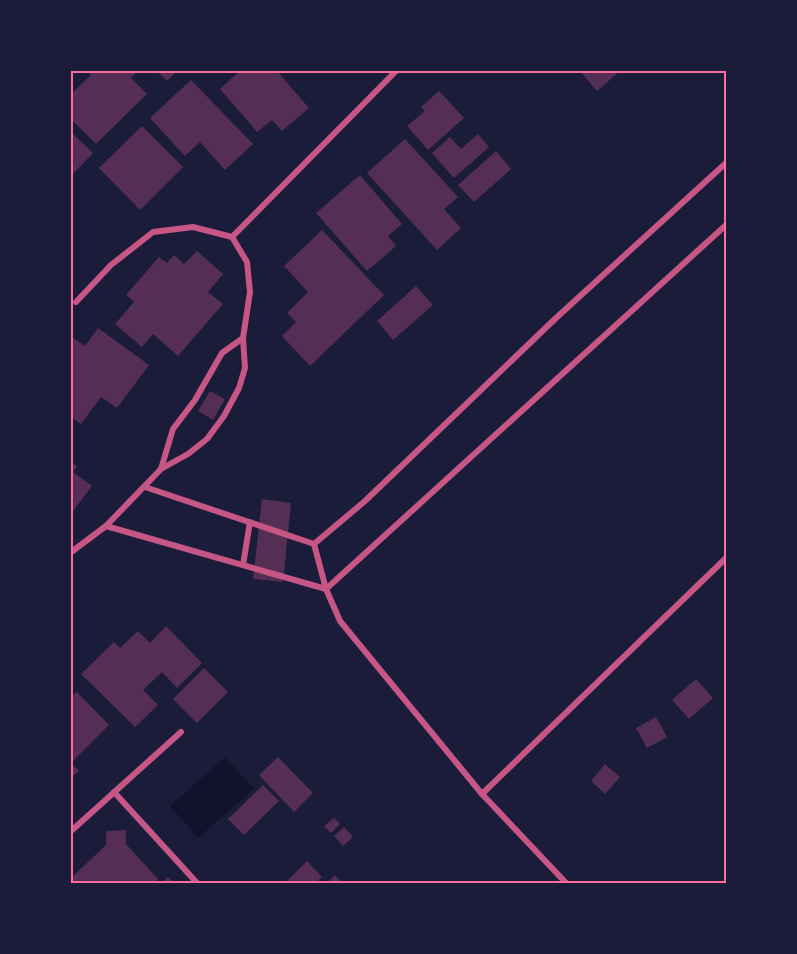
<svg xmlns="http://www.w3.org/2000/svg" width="797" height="954" font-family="'Varela Round',sans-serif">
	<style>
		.water { fill: #12122b }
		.building { fill: #542f53 }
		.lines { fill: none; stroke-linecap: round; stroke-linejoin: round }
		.minor { stroke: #c65784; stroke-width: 6 }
		.neatline { fill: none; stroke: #ff6b9d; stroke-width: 2 }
	</style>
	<rect width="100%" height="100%" fill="#1b1b3a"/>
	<path class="water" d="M225 757 254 789 198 838 170 806Z"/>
	<g class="building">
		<path d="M86 70H139L131 78 147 94 96 144 70 118V95L91 75Z"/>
		<path d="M156 70H178L167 81Z"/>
		<path d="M241 70H276L309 108 282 131 272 120 257 132 220 89Z"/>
		<path d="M579 70H621L597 91Z"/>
		<path d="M191 80 253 144 225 170 200 142 185 156 150 118Z"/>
		<path d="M439 91 464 118 428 150 407 126 425 111 421 107Z"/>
		<path d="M142 126 183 167 140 210 99 168Z"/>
		<path d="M70 131 93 153 70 177Z"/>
		<path d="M478 134 489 147 454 178 432 153 450 137 461 149Z"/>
		<path d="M405 139 458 197 444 209 461 228 437 250 367 173Z"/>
		<path d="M496 151 511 169 474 202 458 185Z"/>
		<path d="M360 175 402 224 388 236 396 246 367 271 316 213Z"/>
		<path d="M322 230 384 295 310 366 282 336 296 322 287 313 308 292 284 266Z"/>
		<path d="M197 251 223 274 208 292 223 304 178 356 153 334 142 347 115 324 134 302 126 295 159 257 167 263 174 255 184 264Z"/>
		<path d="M416 286 433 305 393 340 377 321Z"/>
		<path d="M98 328 149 365 117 408 101 397 81 424 70 416V336L85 346Z"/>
		<path d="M210 391 225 399 213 420 198 411Z"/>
		<path d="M70 462 77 466 73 472 92 486 70 515Z"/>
		<path d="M262 499 291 503 283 582 253 579Z"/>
		<path d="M166 626 202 663 177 688 162 672 143 690 158 705 135 727 81 674 114 642 120 648 138 631 150 643Z"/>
		<path d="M204 668 228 692 197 723 173 699Z"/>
		<path d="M696 679 713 698 689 719 672 700Z"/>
		<path d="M77 692 109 725 71 763 79 771 70 778V698Z"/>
		<path d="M656 717 667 737 647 748 636 728Z"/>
		<path d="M278 757 313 793 294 812 259 775Z"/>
		<path d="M605 764 620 777 605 794 591 781Z"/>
		<path d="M263 785 279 801 244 835 228 819Z"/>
		<path d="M334 818 340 824 331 833 324 826Z"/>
		<path d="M344 827 353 837 343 846 334 836Z"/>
		<path d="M126 830V844L158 879 154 884H70V879L106 845V831Z"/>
		<path d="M307 861 322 877 315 884H284Z"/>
		<path d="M335 875 343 884H326Z"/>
		<path d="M168 877 174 884H161Z"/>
	</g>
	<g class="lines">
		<g class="minor">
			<path d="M76 302 111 265 153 232 193 227 232 237"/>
			<path d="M161 469 173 429 195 400 222 353 243 338"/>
			<path d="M145 487 314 544 365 501 556 318 726 163"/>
			<path d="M106 526 326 589 726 225"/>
			<path d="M314 544 326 589 340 621 482 794 567 884"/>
			<path d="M70 553 106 526 161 469 188 454 207 439 224 416 239 388 245 368 243 338 250 292 247 262 232 237 397 70"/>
			<path d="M243 565 250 522"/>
			<path d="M114 792 198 884"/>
			<path d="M482 794 726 558"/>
			<path d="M70 832 181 732"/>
		</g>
	</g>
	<rect width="797" height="954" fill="none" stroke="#1b1b3a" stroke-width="144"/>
	<rect x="72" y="72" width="653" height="810" class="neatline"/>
</svg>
